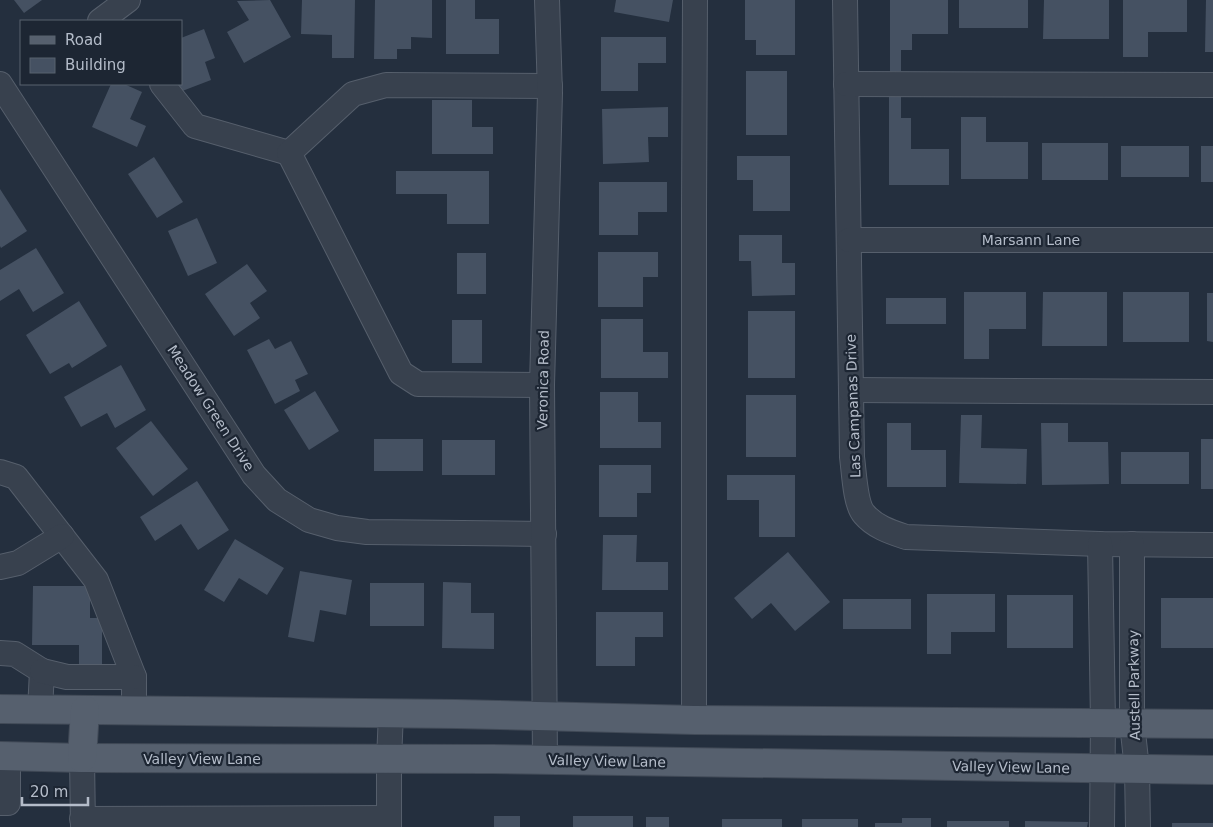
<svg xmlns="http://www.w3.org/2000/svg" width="1213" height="827" font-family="'DejaVu Sans',sans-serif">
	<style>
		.building { fill: #455162 }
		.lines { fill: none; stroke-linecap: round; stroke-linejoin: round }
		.minor-casing { stroke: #565f6c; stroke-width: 26 }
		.major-casing { stroke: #414a57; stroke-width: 30 }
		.minor { stroke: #38414e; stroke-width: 24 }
		.major { stroke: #56606e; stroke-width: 28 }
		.labels { text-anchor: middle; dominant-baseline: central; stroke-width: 4.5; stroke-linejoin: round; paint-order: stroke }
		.street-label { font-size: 14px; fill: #b4bcc9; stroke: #1d2633 }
	</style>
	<rect width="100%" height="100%" fill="#242f3e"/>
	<g class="building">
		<path d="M14 0H42L24 13Z"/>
		<path d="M270 0 291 37 244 63 227 32 249 20 237 1Z"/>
		<path d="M302 0H355L354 58H332V35L301 34Z"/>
		<path d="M375 0H432V38L411 37V49H397V59H374Z"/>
		<path d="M446 0H475V19H499V54H446Z"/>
		<path d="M616 0H673L669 22 614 12Z"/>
		<path d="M745 0H795V55H756V40H745Z"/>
		<path d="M890 0H948V34H912V50H901V71H890Z"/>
		<rect x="959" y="0" width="69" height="28"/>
		<path d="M1044 0H1109V39H1043Z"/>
		<path d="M1123 0H1187V32H1148V57H1123Z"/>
		<path d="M1206 0H1213V52H1205Z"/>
		<path d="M204 29 215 58 205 62 211 80 177 93 174 84H181V38Z"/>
		<path d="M601 37H666V63H638V91H601Z"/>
		<rect x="746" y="71" width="41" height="64"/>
		<path d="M111 84H124L142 92 130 119 146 126 137 147 92 127Z"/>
		<path d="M889 97H901V118H911V149H949V185H889Z"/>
		<path d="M432 100H472V127H493V154H432Z"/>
		<path d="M668 107V137H648L649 162 603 164 602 109Z"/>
		<path d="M961 117H986V142H1028V179H961Z"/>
		<rect x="1042" y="143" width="66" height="37"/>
		<rect x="1121" y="146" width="68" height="31"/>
		<rect x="1201" y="146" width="12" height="36"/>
		<path d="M737 156H790V211H753V180H737Z"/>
		<path d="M154 157 183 202 157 218 128 174Z"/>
		<path d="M396 171H489V224H447V194H396Z"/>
		<path d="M599 182H667V212H638V235H599Z"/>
		<path d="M0 189 27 231 1 248 0 246Z"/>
		<path d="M197 218 217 263 188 276 168 231Z"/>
		<path d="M739 235H782V263H795V295L752 296 751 261H739Z"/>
		<path d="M36 248 64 293 33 312 19 289 0 301V270Z"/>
		<path d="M598 252H658V277H643V307H598Z"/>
		<rect x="457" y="253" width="29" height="41"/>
		<path d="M247 264 267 291 250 303 260 318 234 336 205 294Z"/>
		<path d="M964 292H1026V329H989V359H964Z"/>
		<path d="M1043 292H1107V346H1042Z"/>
		<rect x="1123" y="292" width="66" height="50"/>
		<path d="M1207 293H1213V342L1207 341Z"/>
		<rect x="886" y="298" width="60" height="26"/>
		<path d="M79 301 107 346 72 368 69 363 50 374 26 335Z"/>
		<rect x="748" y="311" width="47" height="67"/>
		<path d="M601 319H643V352H668V378H601Z"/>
		<rect x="452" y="320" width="30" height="43"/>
		<path d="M269 339 275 349 291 341 308 374 295 380 300 391 275 404 247 350Z"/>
		<path d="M121 365 146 410 115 428 107 413 81 427 64 397Z"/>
		<path d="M315 391 339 431 309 450 284 410Z"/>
		<path d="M600 392H638V422H661V448H600Z"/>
		<rect x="746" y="395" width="50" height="62"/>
		<path d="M961 415H982L981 448 1027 449 1026 484 959 483Z"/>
		<path d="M151 421 188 469 153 496 116 448Z"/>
		<path d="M887 423H911V450H946V487H887Z"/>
		<path d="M1041 423H1068V442H1108L1109 484 1042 485Z"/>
		<rect x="374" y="439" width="49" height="32"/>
		<rect x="1201" y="439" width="12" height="50"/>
		<rect x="442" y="440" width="53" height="35"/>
		<rect x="1121" y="452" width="68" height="32"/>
		<path d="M599 465H651V493H637V517H599Z"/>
		<path d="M727 475H795V537H759V500H727Z"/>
		<path d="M197 481 229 530 198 550 181 524 155 541 140 517Z"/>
		<path d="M603 535H637L636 562H668V590H602Z"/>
		<path d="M235 539 284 568 267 595 239 578 224 602 204 590Z"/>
		<path d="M788 552 830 602 795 631 771 603 752 619 734 598Z"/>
		<path d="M300 571 352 580 346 615 320 610 314 642 288 637Z"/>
		<path d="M443 582 471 583V613H494V649L442 648Z"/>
		<rect x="370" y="583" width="54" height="43"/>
		<path d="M33 586H90V618H102V668H79V645H32Z"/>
		<path d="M927 594H995V632H951V654H927Z"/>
		<rect x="1007" y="595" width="66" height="53"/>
		<rect x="1161" y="598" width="52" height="50"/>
		<rect x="843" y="599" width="68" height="30"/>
		<path d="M596 612H663V637H635V666H596Z"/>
		<rect x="494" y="816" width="26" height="11"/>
		<rect x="573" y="816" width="60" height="11"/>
		<rect x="646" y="817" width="23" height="10"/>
		<path d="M902 818H931V827H875V823H902Z"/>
		<rect x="722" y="819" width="60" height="8"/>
		<rect x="802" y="819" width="56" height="8"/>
		<rect x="947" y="821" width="62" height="6"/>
		<path d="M1025 821 1088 822 1087 827H1025Z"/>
		<rect x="1172" y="823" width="41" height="4"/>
	</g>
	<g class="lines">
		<defs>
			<g id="minor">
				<path d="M845 0 852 457C854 471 855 504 864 514 875 527 891 532 906 537L1100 544 1213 545"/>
				<path d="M100 21 128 0"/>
				<path d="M0 84 254 475 277 500 309 520 337 528 367 532 544 534"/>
				<path d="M162 84 195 126 289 153"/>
				<path d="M846 84 1213 85"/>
				<path d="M849 240H1213"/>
				<path d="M542 385 418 384 401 373 289 153 353 94 386 85 550 86"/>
				<path d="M851 390 1213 392"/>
				<path d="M0 472 16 477 96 580 134 677V711"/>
				<path d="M1100 544 1103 722 1102 827"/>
				<path d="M1132 544V723L1137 769 1138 827"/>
				<path d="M0 567 18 563 62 536"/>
				<path d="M0 653 15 654 42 671 40 710"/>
				<path d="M42 671 67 677H134"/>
				<path d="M694 720V210L695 0"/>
				<path d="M82 758 83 827"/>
				<path d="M545 760 542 385 550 93 547 0"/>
				<path d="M0 803H8V756"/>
				<path d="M82 819 389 818"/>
				<path d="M389 827V760L391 713"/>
			</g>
			<g id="major">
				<path d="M0 709 456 714 694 720 1213 724"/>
				<path d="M0 756 82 758 492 759 1213 770"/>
				<path d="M82 758 85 710"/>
			</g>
		</defs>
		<use href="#minor" class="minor-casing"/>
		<use href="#major" class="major-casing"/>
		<use href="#minor" class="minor"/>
		<use href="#major" class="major"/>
	</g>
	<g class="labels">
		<g class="street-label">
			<text x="1031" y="240">Marsann Lane</text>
			<text transform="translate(543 380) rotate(-89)">Veronica Road</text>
			<text transform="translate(853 406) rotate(-92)">Las Campanas Drive</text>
			<text transform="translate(211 408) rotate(57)">Meadow Green Drive</text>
			<text transform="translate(1134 685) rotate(-91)">Austell Parkway</text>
			<text x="202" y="759">Valley View Lane</text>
			<text transform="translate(607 761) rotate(1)">Valley View Lane</text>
			<text transform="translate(1011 767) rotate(1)">Valley View Lane</text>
		</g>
	</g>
	<rect x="20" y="20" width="162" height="65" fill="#1d2633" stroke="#59626f"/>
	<rect x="30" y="36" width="25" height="8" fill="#56606e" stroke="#59626f"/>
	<text x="65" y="45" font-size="15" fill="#b4bcc9">Road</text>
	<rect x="30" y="58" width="25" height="15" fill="#455162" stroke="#59626f"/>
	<text x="65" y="70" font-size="15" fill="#b4bcc9">Building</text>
	<path d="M22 797v8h66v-8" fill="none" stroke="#b4bcc9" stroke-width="2.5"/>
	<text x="30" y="797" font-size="15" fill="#b4bcc9" stroke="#1d2633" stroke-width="4" paint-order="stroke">20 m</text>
</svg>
